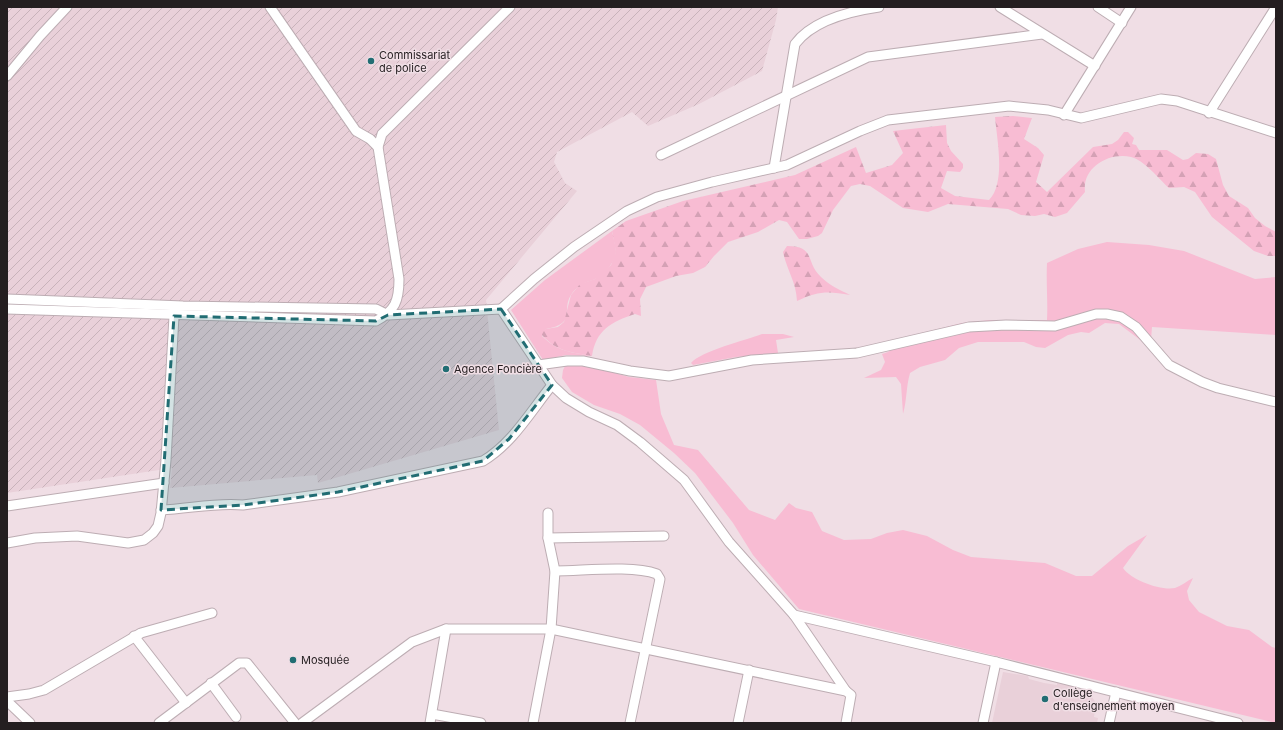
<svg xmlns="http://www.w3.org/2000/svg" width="1283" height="730" font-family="Inter,sans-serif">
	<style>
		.built { fill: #e9d0d9 }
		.industrial { fill: url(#industrial-furrows) }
		.grass { fill: #f8bcd3 }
		.forest { fill: url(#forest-firs) }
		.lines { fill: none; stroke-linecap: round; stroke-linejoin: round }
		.street-casing { stroke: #bdadb3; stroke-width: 11 }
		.street { stroke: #fff; stroke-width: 9 }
		.marked { fill: #216d73; fill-opacity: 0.2; stroke: #216d73; stroke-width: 3; stroke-dasharray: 8 5; stroke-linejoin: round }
		.poi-dot { fill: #216d73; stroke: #f0dee5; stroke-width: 1.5 }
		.labels { text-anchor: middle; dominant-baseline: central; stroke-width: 3; stroke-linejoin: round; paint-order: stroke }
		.poi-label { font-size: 11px; fill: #241e20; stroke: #f0dee5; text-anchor: start }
	</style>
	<defs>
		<pattern id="industrial-furrows" width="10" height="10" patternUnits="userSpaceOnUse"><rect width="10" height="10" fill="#e9d0d9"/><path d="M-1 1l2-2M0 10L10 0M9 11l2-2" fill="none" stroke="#c8b2ba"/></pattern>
		<pattern id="forest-firs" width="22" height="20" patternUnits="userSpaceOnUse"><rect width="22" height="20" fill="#f8bcd3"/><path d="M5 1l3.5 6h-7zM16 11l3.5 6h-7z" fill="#d4a1b5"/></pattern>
	</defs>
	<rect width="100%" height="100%" fill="#f0dee5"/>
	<path class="built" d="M1003 672 1028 676 1029 679 1044 683 1057 685V683L1072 686V689L1078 690V692L1092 697 1096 703 1094 717 1098 718 1097 723H992Z"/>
	<path class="industrial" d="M7 7H778L776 20 762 71 699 104 648 126 632 112 557 152 554 162 565 183 577 191 486 300 499 430 318 483 317 475 170 488 172 468 7 493Z"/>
	<g class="grass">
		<path d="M612 231C613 237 616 246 616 252 615 263 603 276 593 280 584 283 580 284 573 292 559 309 579 323 546 329L542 336C558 352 571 352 592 356L566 355 543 360 511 310 545 280Z"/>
		<path d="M1107 242 1149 245 1184 251 1255 279 1276 277V335L1152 327 1151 340 1143 342 1119 324 1105 323 1089 333 1081 332 1068 335 1045 348 1036 347 1024 342H978L959 348 945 360 920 367 910 373C906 387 907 400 903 414L901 384 896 377 864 378 881 370 885 362 882 354 888 352 902 338 962 323 990 320H1047C1048 301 1046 283 1047 263L1078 249Z"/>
		<path d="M762 334H783L794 337 776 340 778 353 736 357 693 365 691 363C701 351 746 340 762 334Z"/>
		<path d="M566 364H582L629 377 656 380 661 414 674 445 698 450 749 510 775 520 789 503 796 508 812 512 822 531 844 540 871 539 887 533 903 530 927 536 953 550 971 557 1045 563 1076 576H1092L1128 546 1147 535 1123 568C1131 580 1161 591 1175 588 1181 586 1187 581 1193 578L1187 591 1189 600 1199 612 1227 626 1249 630 1272 647 1276 648V723L799 609 753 555 733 523 695 473 674 453 640 425 620 414 594 405 572 392 562 378 563 370Z"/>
	</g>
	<g class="forest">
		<path d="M1013 116 1032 118 1024 139 1038 148 1044 155 1036 182 1047 192 1093 147 1112 144 1118 140 1124 132H1128L1134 138 1132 144 1136 145 1139 150H1167L1183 160 1188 159 1196 153 1208 154 1216 159 1223 185 1229 196 1248 208 1255 218 1265 226 1276 232V256H1268L1254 251 1212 217 1195 192 1184 187 1169 188C1159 179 1144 160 1131 157 1108 152 1082 168 1085 192L1067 213 1055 217 1044 214 1035 216 1021 215 1008 209 948 204 928 212 903 208 870 186 860 184 851 186 833 210 822 233 818 236 807 239H799L787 222 779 220 758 232 728 242 714 256 705 267 693 273 676 276 646 287 640 299 641 316 635 314C611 322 596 330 592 356 571 352 557 352 542 335V331L546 329 558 327 564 322 571 295 580 284 595 279 611 265 616 252 612 231 626 221 683 201 795 175 856 147 866 173 892 165 903 153 893 131 946 125 947 143 951 151 963 164V168L960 172 947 171 941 188 955 196 989 200C1006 183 997 140 995 117Z"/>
		<path d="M787 246C816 246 805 262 821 277 829 285 840 290 850 295 828 291 818 291 797 301 796 281 787 271 783 252Z"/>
	</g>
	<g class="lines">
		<defs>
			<g id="street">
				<path d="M270 7 356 131 370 139 378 147"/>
				<path d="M1000 7 1095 66"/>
				<path d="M1098 7 1122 23"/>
				<path d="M7 76 40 36 67 7"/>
				<path d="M1209 113 1276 7"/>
				<path d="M1064 115 1131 7"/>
				<path d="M661 155 868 57 1042 34"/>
				<path d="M774 168 795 44C813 20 851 11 879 7"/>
				<path d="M7 299 183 306 376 309 388 315 501 309 552 385 566 398 589 412 617 425 640 442 684 480 729 542 794 615 846 691"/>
				<path d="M7 309 376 321C395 311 399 301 399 279L378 147 382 134 510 7"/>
				<path d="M501 309 534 279 574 247 627 211 657 197 712 182 787 165 860 131 888 120 1009 106 1048 110 1081 118 1161 99 1177 101 1276 133"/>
				<path d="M538 365 567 361H583L630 371 669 376 752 360 857 353 969 327 1006 325 1055 326 1096 314H1107L1121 317 1136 327 1169 365 1202 382 1218 388 1276 402"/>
				<path d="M7 506 164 483"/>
				<path d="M161 510C189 509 216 502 243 505L338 492 483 461C512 444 531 411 552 385"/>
				<path d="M548 538 664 536"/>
				<path d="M7 543 35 538 77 536 128 543 144 540 153 533 158 526 161 513 166 460 174 316"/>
				<path d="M555 571C584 571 631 565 657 574L660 579 630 723"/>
				<path d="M794 615 996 662 1238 723"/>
				<path d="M134 636 186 703"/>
				<path d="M211 683 236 717"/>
				<path d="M7 697 29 694 44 690 141 633 212 613"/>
				<path d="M7 701 30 723"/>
				<path d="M432 714 481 723"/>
				<path d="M159 723 239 663H247L295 723"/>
				<path d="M302 723 412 642 446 629H551L846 691 851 695 846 723"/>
				<path d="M430 723 446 629"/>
				<path d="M533 723 551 629 555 571 548 538V513"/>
				<path d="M738 723 749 670"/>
				<path d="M983 723 996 662"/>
				<path d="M1109 723 1116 692"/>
			</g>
		</defs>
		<use href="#street" class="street-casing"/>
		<use href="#street" class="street"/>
	</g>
	<path class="marked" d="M501 309 552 385 509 439 483 461 338 492 243 505 161 510 174 316 376 321 388 315Z"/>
	<g class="poi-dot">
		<circle cx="371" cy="61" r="4"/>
		<circle cx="446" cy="369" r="4"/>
		<circle cx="293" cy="660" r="4"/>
		<circle cx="1045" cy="699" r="4"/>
	</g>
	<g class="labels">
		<g class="poi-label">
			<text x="379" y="55">Commissariat<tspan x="379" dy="13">de police</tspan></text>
			<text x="454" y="369">Agence Foncière</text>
			<text x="301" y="660">Mosquée</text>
			<text x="1053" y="693">Collège<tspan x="1053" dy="13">d'enseignement moyen</tspan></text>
		</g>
	</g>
	<rect width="1283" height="730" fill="none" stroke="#241e20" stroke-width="16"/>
</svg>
